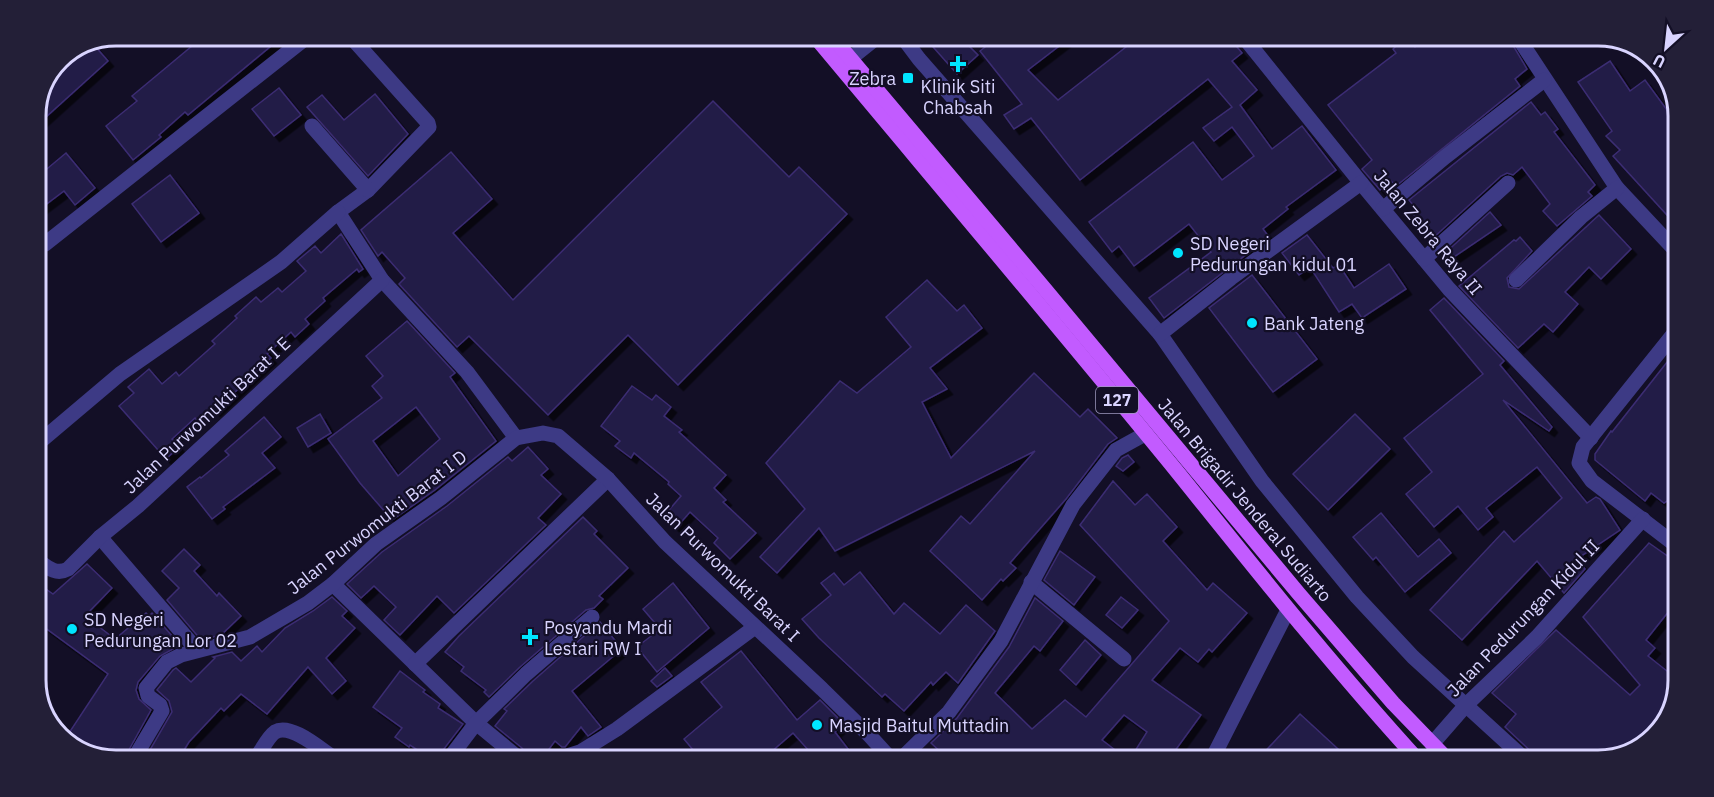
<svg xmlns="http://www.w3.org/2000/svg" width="1714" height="797" font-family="'IBM Plex Sans',sans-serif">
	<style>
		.building { fill: #241b47; stroke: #3b2d73; stroke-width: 1.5; fill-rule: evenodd; filter: url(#shadow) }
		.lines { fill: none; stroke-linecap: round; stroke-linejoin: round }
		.street { stroke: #3d3a85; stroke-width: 15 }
		.primary { stroke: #c25bff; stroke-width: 15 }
		.poi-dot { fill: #00e5ff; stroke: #130f26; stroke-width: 2 }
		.labels { text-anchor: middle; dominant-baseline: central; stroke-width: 4.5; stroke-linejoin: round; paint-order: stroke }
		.shield { fill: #130f26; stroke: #9e99be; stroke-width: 1.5 }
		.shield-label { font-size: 16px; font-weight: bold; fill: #d9d4ff }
		.poi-label { font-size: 18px; fill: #d9d4ff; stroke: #130f26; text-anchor: start }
		.street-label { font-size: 18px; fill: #d9d4ff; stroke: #130f26 }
		.rim { fill: none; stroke: #d9d4ff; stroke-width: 3 }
	</style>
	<defs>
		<filter id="shadow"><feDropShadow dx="5.5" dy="5.5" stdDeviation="0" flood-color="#0009"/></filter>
	</defs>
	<rect width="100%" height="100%" fill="#130f26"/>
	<g class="building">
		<path d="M204 36 282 37 188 115 185 112 159 135 161 137 133 160 106 126 137 101 132 96Z"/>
		<path d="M926 39 963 40 978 55 957 74Z"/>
		<path d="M994 40H1067L1028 70 1058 100 1135 40 1232 41 1242 53 1232 61 1257 90 1240 105 1272 149 1302 126 1336 170 1286 207 1288 209 1263 229 1269 237 1164 318 1149 298 1211 252 1189 224 1134 266 1119 246 1112 252 1089 222 1193 142 1222 180 1254 156 1232 127 1214 141 1203 128 1232 107 1208 79 1080 180 1031 118 1014 129 1004 115 1022 104 980 51Z"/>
		<path d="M1402 41H1410L1415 47 1424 41 1511 42 1527 69 1515 79 1520 86 1396 186 1391 181 1380 190 1362 169 1372 160 1328 105 1396 53 1393 49Z"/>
		<path d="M94 45 108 61 36 126V112L60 59Z"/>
		<path d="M1610 61 1630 91 1645 80 1678 125 1677 226 1613 156 1620 150 1606 136 1612 131 1578 82Z"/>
		<path d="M279 88 301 115 274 136 252 109Z"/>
		<path d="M375 94 408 134 368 176 307 107 322 95 344 120Z"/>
		<path d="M713 101 789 177 799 167 847 214 678 385 628 335 548 415 469 336 457 347 399 284 405 278 382 252 378 256 361 230 451 152 492 199 453 233 513 300Z"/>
		<path d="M1531 102 1541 115 1545 112 1558 129 1554 132 1595 185 1588 192 1592 196 1557 226 1543 211 1550 204 1522 167 1513 175 1507 173 1501 176 1432 239 1414 215 1419 212 1409 200Z"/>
		<path d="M66 153 95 188 75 205 64 191 36 212V178Z"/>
		<path d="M170 175 199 213 161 242 132 204Z"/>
		<path d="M1490 212 1501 225 1448 261 1443 255Z"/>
		<path d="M1599 215 1631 249 1601 279 1589 267 1565 292 1578 304 1553 332 1544 324 1518 348 1459 286 1514 240 1516 241 1520 237 1532 251 1507 278 1509 287 1519 289Z"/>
		<path d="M341 234 363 269 359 272 357 269 323 298 325 301 305 319 309 324 295 337 291 332 267 354 271 358 215 411 212 408 198 421 195 418 172 439 179 447 166 459 119 406 134 393 128 387 149 369 162 384 176 372 179 376 215 344 212 341 237 318 235 316 256 297 261 302 278 288 282 292 306 271 297 261 315 246 321 253Z"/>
		<path d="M1307 235 1333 268 1339 265 1354 288 1389 264 1406 289 1362 318 1352 304 1339 312 1310 267 1299 275 1282 253Z"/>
		<path d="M1252 275 1317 359 1273 392 1209 308Z"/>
		<path d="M927 280 957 311 964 305 982 328 930 368 947 389 922 402 951 458 1034 373 1080 417 1088 409 1117 438 1108 444 1066 499 1010 563 1016 568 1003 581 1001 579 982 600 930 551 961 516 970 524 1035 451 835 551 819 528 777 573 760 557 805 509 766 463 840 381 857 393 911 347 886 317Z"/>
		<path d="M1444 298 1504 361 1500 365 1552 427 1549 431 1503 400 1587 503 1596 497 1600 499 1620 530 1577 559 1585 569 1564 593 1537 561 1462 640 1430 610 1504 531 1514 542 1562 498 1537 467 1486 508 1493 517 1478 530 1458 506 1434 527 1406 494 1432 472 1404 438 1483 374 1430 310Z"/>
		<path d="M407 321 455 373 450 377 496 441 435 490 392 520 360 483 328 439 382 398 372 386 383 376 366 356ZM416 407 440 439 398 476 373 441Z"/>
		<path d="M1675 352 1674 496 1664 503 1651 493 1645 501 1595 460V454L1611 431 1612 432Z"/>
		<path d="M632 386 652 400 656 395 671 407 664 416 682 430 679 432 726 475 714 488 726 500 723 502 756 533 730 559 714 543 718 538 690 512 676 528 663 517 681 496 668 484 669 482 634 453 631 458 615 446 620 441 601 426Z"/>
		<path d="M320 414 331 433 308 447 297 428Z"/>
		<path d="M1355 414 1390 449 1328 510 1293 474Z"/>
		<path d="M264 417 281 437 262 453 275 468 223 507 225 509 212 519 187 487 200 477 201 478 229 455 225 451Z"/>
		<path d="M528 447 548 469 541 475 561 494 538 518 546 525 454 613 437 596 400 635 384 620 396 607 374 586 361 598 347 584 382 552 447 506 508 457 512 461Z"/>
		<path d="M1128 455 1134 462 1123 471 1116 466 1122 458Z"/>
		<path d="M1113 481 1135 505 1147 494 1177 527 1163 541 1207 590 1213 583 1247 613 1212 652 1209 649 1198 662 1180 648 1152 680 1201 715 1169 759H1130L1147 732 1124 715 1102 740 1127 759 947 758 931 743 957 718 1009 647 1035 598 1063 621 1040 651 1034 646 995 693 1032 729 1065 700 1086 717 1169 621 1080 525Z"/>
		<path d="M1381 513 1418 557 1439 539 1451 553 1405 592 1376 557 1373 560 1353 537Z"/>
		<path d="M583 517 597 531 594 534 628 568 599 596 603 599 594 608 586 610 520 667 489 697 484 692 486 690 461 671 464 667 445 652 459 636Z"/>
		<path d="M1649 543 1673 560V606L1646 640 1655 648 1648 656 1672 675V711L1642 748 1597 761H1541L1505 727 1516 714 1492 693 1556 630 1630 695 1640 685 1583 617Z"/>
		<path d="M184 549 200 565 194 571 217 596 219 593 241 616 221 635 201 640 167 600 179 588 162 571Z"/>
		<path d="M1060 551 1095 577 1074 605 1044 580Z"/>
		<path d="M87 564 112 588 85 616 115 639 146 613 149 616 152 613 180 645 160 656 138 682 136 690 139 699 151 710 126 755H105L91 746 85 754 65 739 108 674 36 621V582L53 594Z"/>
		<path d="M860 572 894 614 904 603 940 634 966 605 995 631 958 683 946 672 933 685 931 682 904 711 885 694 882 697 819 638 802 619 831 595 821 583 834 573 844 585Z"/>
		<path d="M673 583 709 628 657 672 637 647 660 629 643 609Z"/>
		<path d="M332 597 347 611 342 616 355 628 326 658 346 681 332 694 308 667 267 714 241 694 224 711 221 708 189 742 181 755H147L172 712 169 701 157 690 173 670 176 668 191 682 215 658 213 657 232 652 241 661 257 646 262 652 285 628 313 611Z"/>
		<path d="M1121 597 1138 610 1122 628 1106 615Z"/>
		<path d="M600 622 622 649 572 691 601 727 588 736 581 727 565 747H562L555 741 543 757H529L522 748 495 726 507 711 504 709 533 681Z"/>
		<path d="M1085 640 1101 655 1076 685 1060 670Z"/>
		<path d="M741 651 797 720 820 700 844 724 835 732 855 758H811V753L793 733 764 758 699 757 684 739 722 707 701 682Z"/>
		<path d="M665 668 672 676 657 687 651 681Z"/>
		<path d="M400 671 425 690 423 692 440 704 438 708 463 724 443 750 441 756H427L410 745 409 747 395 737 402 728 373 707Z"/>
		<path d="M1300 714 1350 760H1257Z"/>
	</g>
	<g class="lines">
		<g class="street">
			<path d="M351 37 428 123 429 127 368 190 338 212 382 280 467 372 516 438"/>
			<path d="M904 39 919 59 1160 334 1262 481 1357 597 1413 657 1527 761"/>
			<path d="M1247 41 1361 183 1449 289 1591 438"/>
			<path d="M1521 42 1617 188 1676 251"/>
			<path d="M850 59 875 39"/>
			<path d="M312 126 368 190"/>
			<path d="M1383 209 1445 157 1544 80"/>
			<path d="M45 244 307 37"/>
			<path d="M1424 259 1508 183"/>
			<path d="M1516 280 1581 217 1617 188"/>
			<path d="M1160 334 1231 278 1361 183"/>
			<path d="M36 445 120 374 281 262 338 212"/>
			<path d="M100 537 197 650"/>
			<path d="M1673 543 1592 481 1579 463 1583 447 1676 331"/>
			<path d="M36 559C46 566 55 576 68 569L100 537 138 506 382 280"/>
			<path d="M1031 582 1124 659"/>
			<path d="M333 584 476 723 516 756"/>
			<path d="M415 664 608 479"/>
			<path d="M1432 744 1466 705 1537 637 1643 519"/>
			<path d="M136 755 162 711 160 705 148 696 146 688 167 662 181 655 250 637 308 603 333 584 376 544 441 498 516 438 543 433 558 436 608 479 665 542 822 689 870 736 890 758"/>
			<path d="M258 755C263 748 268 737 275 732 290 723 318 747 331 756"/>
			<path d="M451 756 476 723 526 674 592 617"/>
			<path d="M564 757 580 752 617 729 755 627"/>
			<path d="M902 758 949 712 1001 641 1073 505 1116 450 1145 434"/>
			<path d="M1212 759 1288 610"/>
		</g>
		<g class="primary">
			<path d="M817 39C938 184 1060 328 1179 474 1257 571 1334 668 1418 760"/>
			<path d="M834 39 1044 288 1299 594 1393 703 1448 760"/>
		</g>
	</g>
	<g class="poi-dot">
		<path d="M955 55h6v6h6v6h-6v6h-6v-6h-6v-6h6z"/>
		<rect x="902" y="72" width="12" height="12" rx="3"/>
		<circle cx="1178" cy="253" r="6"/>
		<circle cx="1252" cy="323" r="6"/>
		<circle cx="72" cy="629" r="6"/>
		<path d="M527 628h6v6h6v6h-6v6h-6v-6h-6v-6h6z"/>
		<circle cx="817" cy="725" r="6"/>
	</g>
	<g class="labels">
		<rect class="shield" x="1096" y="387" width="42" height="26" rx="4.5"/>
		<g class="shield-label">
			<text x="1117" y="400">127</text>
		</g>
		<g class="poi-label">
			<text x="896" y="78" text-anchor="end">Zebra</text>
			<text x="958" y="86" text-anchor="middle">Klinik Siti<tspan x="958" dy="21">Chabsah</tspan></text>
			<text x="1190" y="243">SD Negeri<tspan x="1190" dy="21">Pedurungan kidul 01</tspan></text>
			<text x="1264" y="323">Bank Jateng</text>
			<text x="84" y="619">SD Negeri<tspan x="84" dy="21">Pedurungan Lor 02</tspan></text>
			<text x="544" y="627">Posyandu Mardi<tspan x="544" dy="21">Lestari RW I</tspan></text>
			<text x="829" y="725">Masjid Baitul Muttadin</text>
		</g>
		<g class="street-label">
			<text transform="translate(1428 232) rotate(50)">Jalan Zebra Raya II</text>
			<text transform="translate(207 415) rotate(-43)">Jalan Purwomukti Barat I E</text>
			<text transform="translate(1245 500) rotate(50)">Jalan Brigadir Jenderal Sudiarto</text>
			<text transform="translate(377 522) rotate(-38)">Jalan Purwomukti Barat I D</text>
			<text transform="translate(723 567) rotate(44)">Jalan Purwomukti Barat I</text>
			<text transform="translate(1523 618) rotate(-46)">Jalan Pedurungan Kidul II</text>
		</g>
	</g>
	<path d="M0 0H1714V797H0ZM116 46H1598A70 70 0 0 1 1668 116V680A70 70 0 0 1 1598 750H116A70 70 0 0 1 46 680V116A70 70 0 0 1 116 46Z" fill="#231f37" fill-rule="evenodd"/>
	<path class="rim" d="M116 46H1598A70 70 0 0 1 1668 116V680A70 70 0 0 1 1598 750H116A70 70 0 0 1 46 680V116A70 70 0 0 1 116 46Z"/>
	<g transform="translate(1666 48) rotate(207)" stroke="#130f26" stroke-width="4.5" paint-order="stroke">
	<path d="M0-4.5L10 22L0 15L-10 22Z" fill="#d9d4ff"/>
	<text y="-9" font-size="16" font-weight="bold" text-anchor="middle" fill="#d9d4ff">U</text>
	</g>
</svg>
